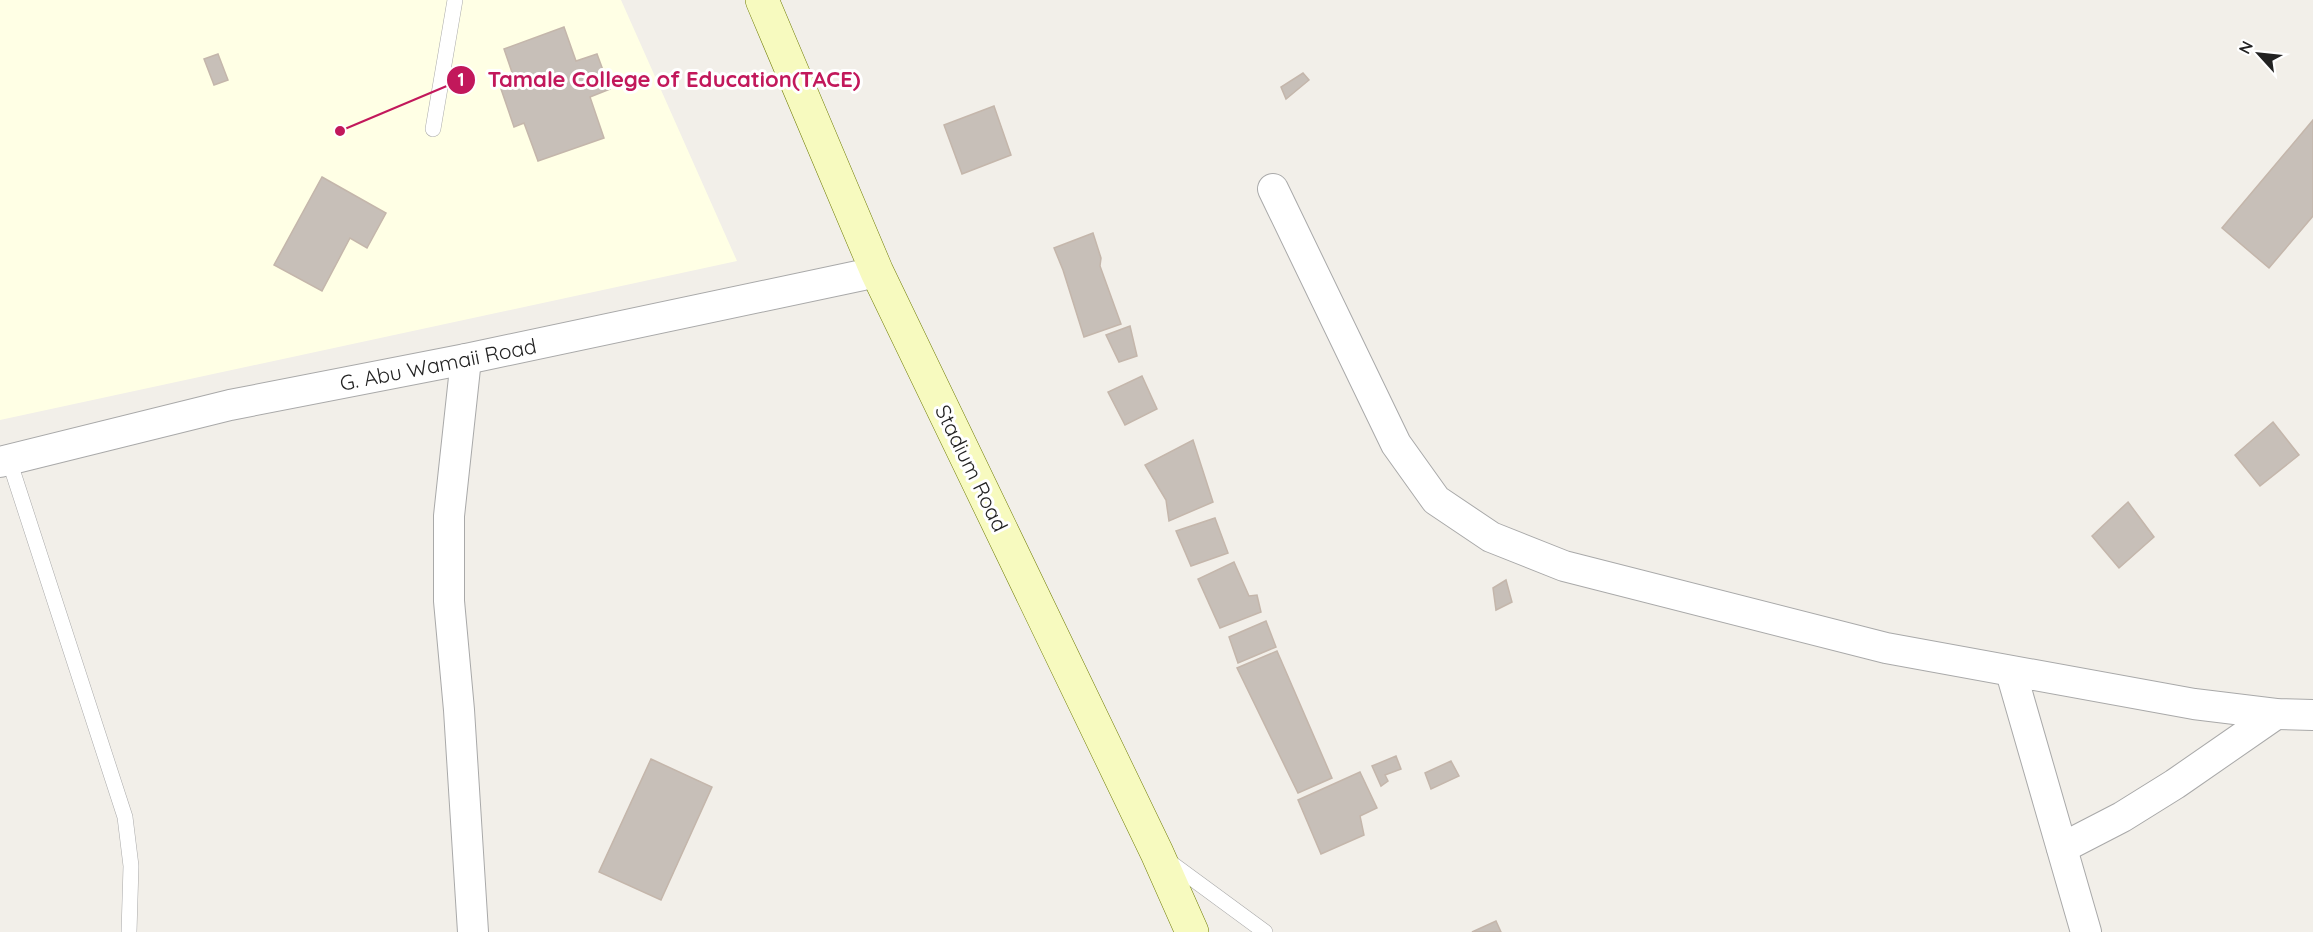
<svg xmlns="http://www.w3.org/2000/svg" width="2313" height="932" font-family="Quicksand,sans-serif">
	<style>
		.education { fill: #ffffe5 }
		.building { fill: #c7bfb8; stroke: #c4b6ab; stroke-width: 1.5 }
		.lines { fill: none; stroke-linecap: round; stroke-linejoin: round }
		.service-casing { stroke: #a9a9a9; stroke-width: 16 }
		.minor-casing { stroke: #a9a9a9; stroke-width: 32 }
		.secondary-casing { stroke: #707d05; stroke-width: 34 }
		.service { stroke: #fff; stroke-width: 15 }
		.minor { stroke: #fff; stroke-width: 30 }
		.secondary { stroke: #f7fabf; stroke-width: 33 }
		.labels { text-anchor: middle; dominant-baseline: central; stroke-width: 6; stroke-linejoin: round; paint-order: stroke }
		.street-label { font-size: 21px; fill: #222; stroke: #fff }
		.leader { fill: none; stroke: #c2185b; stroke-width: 2 }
		.callout-dot { fill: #c2185b; stroke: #fff; stroke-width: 2 }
		.mark-label { font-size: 18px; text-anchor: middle; font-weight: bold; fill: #fff }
		.callout-label { font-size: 22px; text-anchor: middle; font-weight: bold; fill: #c2185b; stroke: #fff; stroke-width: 6; stroke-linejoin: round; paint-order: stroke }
	</style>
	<rect width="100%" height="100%" fill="#f2efe9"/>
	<path class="education" d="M0 0H621L737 261 0 420Z"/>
	<g class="building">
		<path d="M564 27 576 61 597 54 610 89 590 97 604 138 538 161 524 123 514 127 501 89 516 84 504 49Z"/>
		<path d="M218 54 228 80 214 85 204 59Z"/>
		<path d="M1303 73 1309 80 1286 99 1281 87Z"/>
		<path d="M994 106 1011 155 962 174 944 125Z"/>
		<path d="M2313 120V216L2269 268 2222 228Z"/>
		<path d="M322 177 386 213 367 248 350 238 322 291 274 265Z"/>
		<path d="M1093 233 1101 258 1100 266 1121 324 1084 337 1063 270 1054 248Z"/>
		<path d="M1130 326 1137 356 1119 362 1106 335Z"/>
		<path d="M1142 376 1157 409 1125 425 1108 392Z"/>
		<path d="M2273 422 2299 455 2260 486 2235 455Z"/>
		<path d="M1193 440 1213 502 1169 521 1166 500 1145 465Z"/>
		<path d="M2128 502 2154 537 2119 568 2092 536Z"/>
		<path d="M1215 518 1228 553 1191 566 1176 531Z"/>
		<path d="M1234 562 1249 596 1257 595 1261 612 1220 628 1198 579Z"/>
		<path d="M1506 580 1512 602 1496 610 1493 588Z"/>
		<path d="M1266 621 1276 647 1238 663 1229 637Z"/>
		<path d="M1277 651 1332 778 1298 793 1237 668Z"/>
		<path d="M1396 756 1401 769 1385 775 1388 781 1381 786 1372 766Z"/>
		<path d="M651 759 712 787 661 900 599 872Z"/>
		<path d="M1451 761 1459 776 1431 789 1425 773Z"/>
		<path d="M1360 772 1377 808 1360 816 1364 835 1321 854 1298 800Z"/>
		<path d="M1496 921 1501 932H1472Z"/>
	</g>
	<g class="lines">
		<defs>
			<g id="service">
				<path d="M433 129 455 0"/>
				<path d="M9 460 125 817 131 866 129 932"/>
				<path d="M1167 860 1265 932"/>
			</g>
			<g id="minor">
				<path d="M1273 189 1396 444 1436 500 1491 537 1564 566 1886 648 2194 704 2276 714 2313 715"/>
				<path d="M466 359 449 516V601L459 710 473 932"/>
				<path d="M0 462 230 405 466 359 877 272"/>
				<path d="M2011 672 2086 932"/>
				<path d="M2062 848 2122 817 2175 784 2276 714"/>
			</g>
			<path id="secondary" d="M762 0 877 272 1157 853 1192 932"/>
		</defs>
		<use href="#service" class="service-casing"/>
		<use href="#minor" class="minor-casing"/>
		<use href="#secondary" class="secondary-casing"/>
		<use href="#service" class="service"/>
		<use href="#minor" class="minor"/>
		<use href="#secondary" class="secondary"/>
	</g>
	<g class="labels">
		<g class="street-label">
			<text transform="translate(438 364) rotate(-11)">G. Abu Wamaii Road</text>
			<text transform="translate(972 468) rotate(64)">Stadium Road</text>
		</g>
	</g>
	<path class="leader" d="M340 131L461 80"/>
	<g class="callout-dot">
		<circle cx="340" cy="131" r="6"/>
		<circle cx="461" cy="80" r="15"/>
	</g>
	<g class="mark-label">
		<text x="461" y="86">1</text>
	</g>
	<g class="callout-label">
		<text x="674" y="87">Tamale College of Education(TACE)</text>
	</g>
	<g transform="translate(2259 54) rotate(297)" stroke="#ffffff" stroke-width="4.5" paint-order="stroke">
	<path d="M0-4.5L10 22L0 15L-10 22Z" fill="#222222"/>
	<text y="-9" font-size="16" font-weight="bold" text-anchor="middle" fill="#222222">N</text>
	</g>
</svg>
